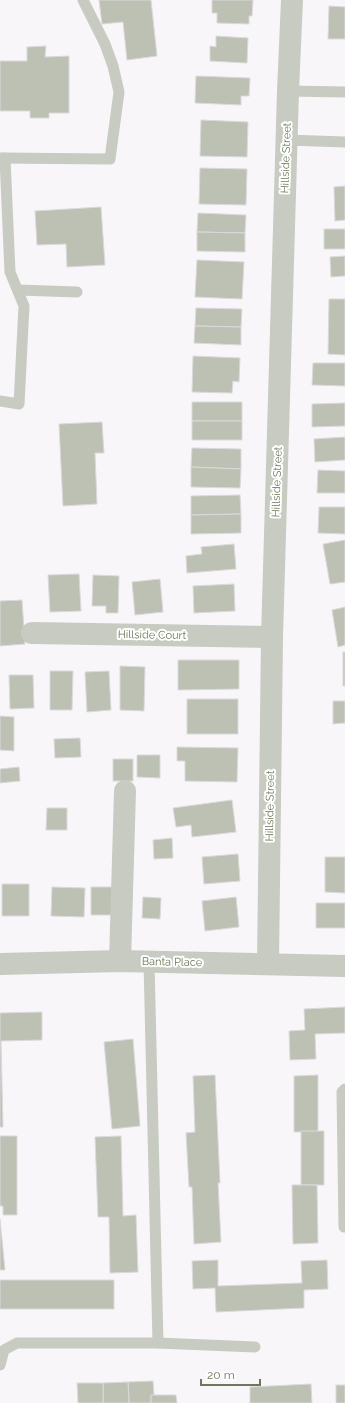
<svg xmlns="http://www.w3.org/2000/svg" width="345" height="1403" font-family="Raleway,sans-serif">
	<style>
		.building { fill: #bdc1b4; stroke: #dbd9db }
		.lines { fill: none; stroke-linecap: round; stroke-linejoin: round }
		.service { stroke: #c7cbc2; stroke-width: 11 }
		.minor { stroke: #c7cbc2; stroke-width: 22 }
		.labels { text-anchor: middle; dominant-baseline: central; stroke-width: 4; stroke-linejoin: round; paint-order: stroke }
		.street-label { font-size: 11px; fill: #6c7858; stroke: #fff }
	</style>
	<rect width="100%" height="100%" fill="#f9f6f9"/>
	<g class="building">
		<path d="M99 0H151L157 56 127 60 123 22 102 24Z"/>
		<path d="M212 0H253L252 16H249V24L217 23V13H212Z"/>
		<path d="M329 6 345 7V39H328Z"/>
		<path d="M216 36 248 38 247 63 210 61V46L216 47Z"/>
		<path d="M46 46 45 57 69 56V113H49V118H30V111H0V61H27V47Z"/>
		<path d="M196 76 250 78 249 96H241V105L195 103Z"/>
		<path d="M201 120 248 122 247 157 200 156Z"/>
		<path d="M200 168 247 169 246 205 199 204Z"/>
		<path d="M345 186V220L335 221 334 187Z"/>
		<path d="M101 207 105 265 67 267 66 244 37 245 35 211Z"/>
		<path d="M198 213 246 215 245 233 197 232Z"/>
		<rect x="324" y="229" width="21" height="20"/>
		<path d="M197 232 245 233V252L197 251Z"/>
		<path d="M345 256V276L331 277 330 257Z"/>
		<path d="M197 260 244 262 242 299 195 297Z"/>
		<path d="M329 299H345V355L328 354Z"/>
		<path d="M196 308 242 309 241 327 195 326Z"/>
		<path d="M195 326 241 327V345L194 343Z"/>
		<path d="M193 356 240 358 239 382 233 381 232 393 192 392Z"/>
		<path d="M313 363H345V386L312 385Z"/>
		<rect x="192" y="402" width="50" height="19"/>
		<path d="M345 403V426L312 427V404Z"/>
		<rect x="192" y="421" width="50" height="19"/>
		<path d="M102 422 104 453H95L97 504 63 506 59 424Z"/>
		<path d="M345 437V460L315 462 314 439Z"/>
		<path d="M192 448 241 449V469L191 467Z"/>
		<path d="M191 467 241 469 240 488 191 487Z"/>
		<path d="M318 470 345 471V493H317Z"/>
		<path d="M240 495 241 514 191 515V496Z"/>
		<path d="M319 507H345V534L318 533Z"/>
		<path d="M241 514V533L191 534V515Z"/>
		<path d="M345 540V582L330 584 323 544Z"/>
		<path d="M234 544 236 569 187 573 186 556 202 554 201 547Z"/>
		<path d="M79 574 81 611 50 612 48 575Z"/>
		<path d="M93 575 119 576 118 613H106V606H92Z"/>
		<path d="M160 579 163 612 135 615 132 582Z"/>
		<path d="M234 584 235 611 194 613 193 586Z"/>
		<path d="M22 600 25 644 0 646V601Z"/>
		<path d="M345 607V645L338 647 332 610Z"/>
		<rect x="343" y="652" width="2" height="34"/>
		<path d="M178 660H239V689L178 690Z"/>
		<path d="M120 666 145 667 144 711 120 710Z"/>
		<path d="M50 671H73L72 710H50Z"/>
		<path d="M109 671 111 710 87 712 85 672Z"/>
		<path d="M9 675H33L34 708 10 709Z"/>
		<rect x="187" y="699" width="51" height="35"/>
		<path d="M333 701H345V723L333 724Z"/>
		<path d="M0 716 14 717V751L0 750Z"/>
		<path d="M80 738 81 757 55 758 54 739Z"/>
		<path d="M177 747 238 748 237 782 185 781V761H177Z"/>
		<path d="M137 755H160V778L137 777Z"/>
		<rect x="113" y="759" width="20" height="22"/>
		<path d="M19 767 20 781 0 783V769Z"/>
		<path d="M232 800 236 832 192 837 191 825 176 827 173 808Z"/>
		<path d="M47 808H67V830H46Z"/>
		<path d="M172 838 173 858 154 859 153 840Z"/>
		<path d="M238 854 240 881 204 884 202 857Z"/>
		<path d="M325 857H345V893L325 892Z"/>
		<rect x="2" y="884" width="27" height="32"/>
		<path d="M52 887 85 888 84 917 51 916Z"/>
		<path d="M91 887H118L117 915H91Z"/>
		<path d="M143 897 161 898 160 919 142 918Z"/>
		<path d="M236 897 239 927 205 931 202 901Z"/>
		<rect x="316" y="903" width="29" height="25"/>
		<path d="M345 1007V1033L315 1034 316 1059 290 1060 289 1031 305 1030 304 1009Z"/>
		<path d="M42 1012V1040L1 1041 3 1127H0V1013Z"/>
		<path d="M133 1039 140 1126 112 1129 104 1042Z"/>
		<path d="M215 1075 220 1183H218L221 1242 194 1244 192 1187H189L186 1133 195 1132 193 1076Z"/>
		<path d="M318 1075V1132H294V1076Z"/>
		<rect x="301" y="1131" width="23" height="54"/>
		<path d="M0 1136H17V1215H3V1206H0Z"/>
		<path d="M121 1136 123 1216 136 1215 138 1272 110 1273 109 1217H98L95 1137Z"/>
		<path d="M292 1185H317L318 1243 293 1244Z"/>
		<path d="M0 1219 5 1270H0Z"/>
		<path d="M218 1260V1286L302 1283 301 1261 327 1260 328 1289 304 1290V1308L216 1312 215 1288 193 1289 192 1261Z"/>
		<rect x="0" y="1280" width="114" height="29"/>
		<path d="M153 1381 154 1395H151V1403H129L128 1382Z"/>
		<path d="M128 1382 129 1403H103V1383Z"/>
		<path d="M77 1383H103V1403H78Z"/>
		<path d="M311 1384 312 1403H250V1387Z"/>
		<rect x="336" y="1385" width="9" height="18"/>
		<path d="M151 1395H176L177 1403H151Z"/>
	</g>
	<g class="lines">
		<g class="service">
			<path d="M288 91 345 92"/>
			<path d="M287 140 345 142"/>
			<path d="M0 158 110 159 119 92 113 66 105 44 83 0"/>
			<path d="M18 290 77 292"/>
			<path d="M0 401 19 404 24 306 10 272 5 158"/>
			<path d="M344 1227 342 1092 345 1089"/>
			<path d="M158 1343 255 1347"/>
			<path d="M0 1365 4 1350 17 1343H158L149 962"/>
		</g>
		<g class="minor">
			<path d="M32 633 272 637"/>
			<path d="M120 961 125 791"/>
			<path d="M0 964 120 961 345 966"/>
			<path d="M268 964 272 637 288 91 292 0"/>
		</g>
	</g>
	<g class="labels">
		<g class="street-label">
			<text transform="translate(286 158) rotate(-88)">Hillside Street</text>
			<text transform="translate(277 482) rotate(-88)">Hillside Street</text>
			<text transform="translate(152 635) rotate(1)">Hillside Court</text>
			<text transform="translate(270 806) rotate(-89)">Hillside Street</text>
			<text transform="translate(172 962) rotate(1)">Banta Place</text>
		</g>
	</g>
	<path d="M201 1379v6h59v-6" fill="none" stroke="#6c7858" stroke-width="2"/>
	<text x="207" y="1379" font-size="12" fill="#6c7858" stroke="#ffffff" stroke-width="3" paint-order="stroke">20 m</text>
</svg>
